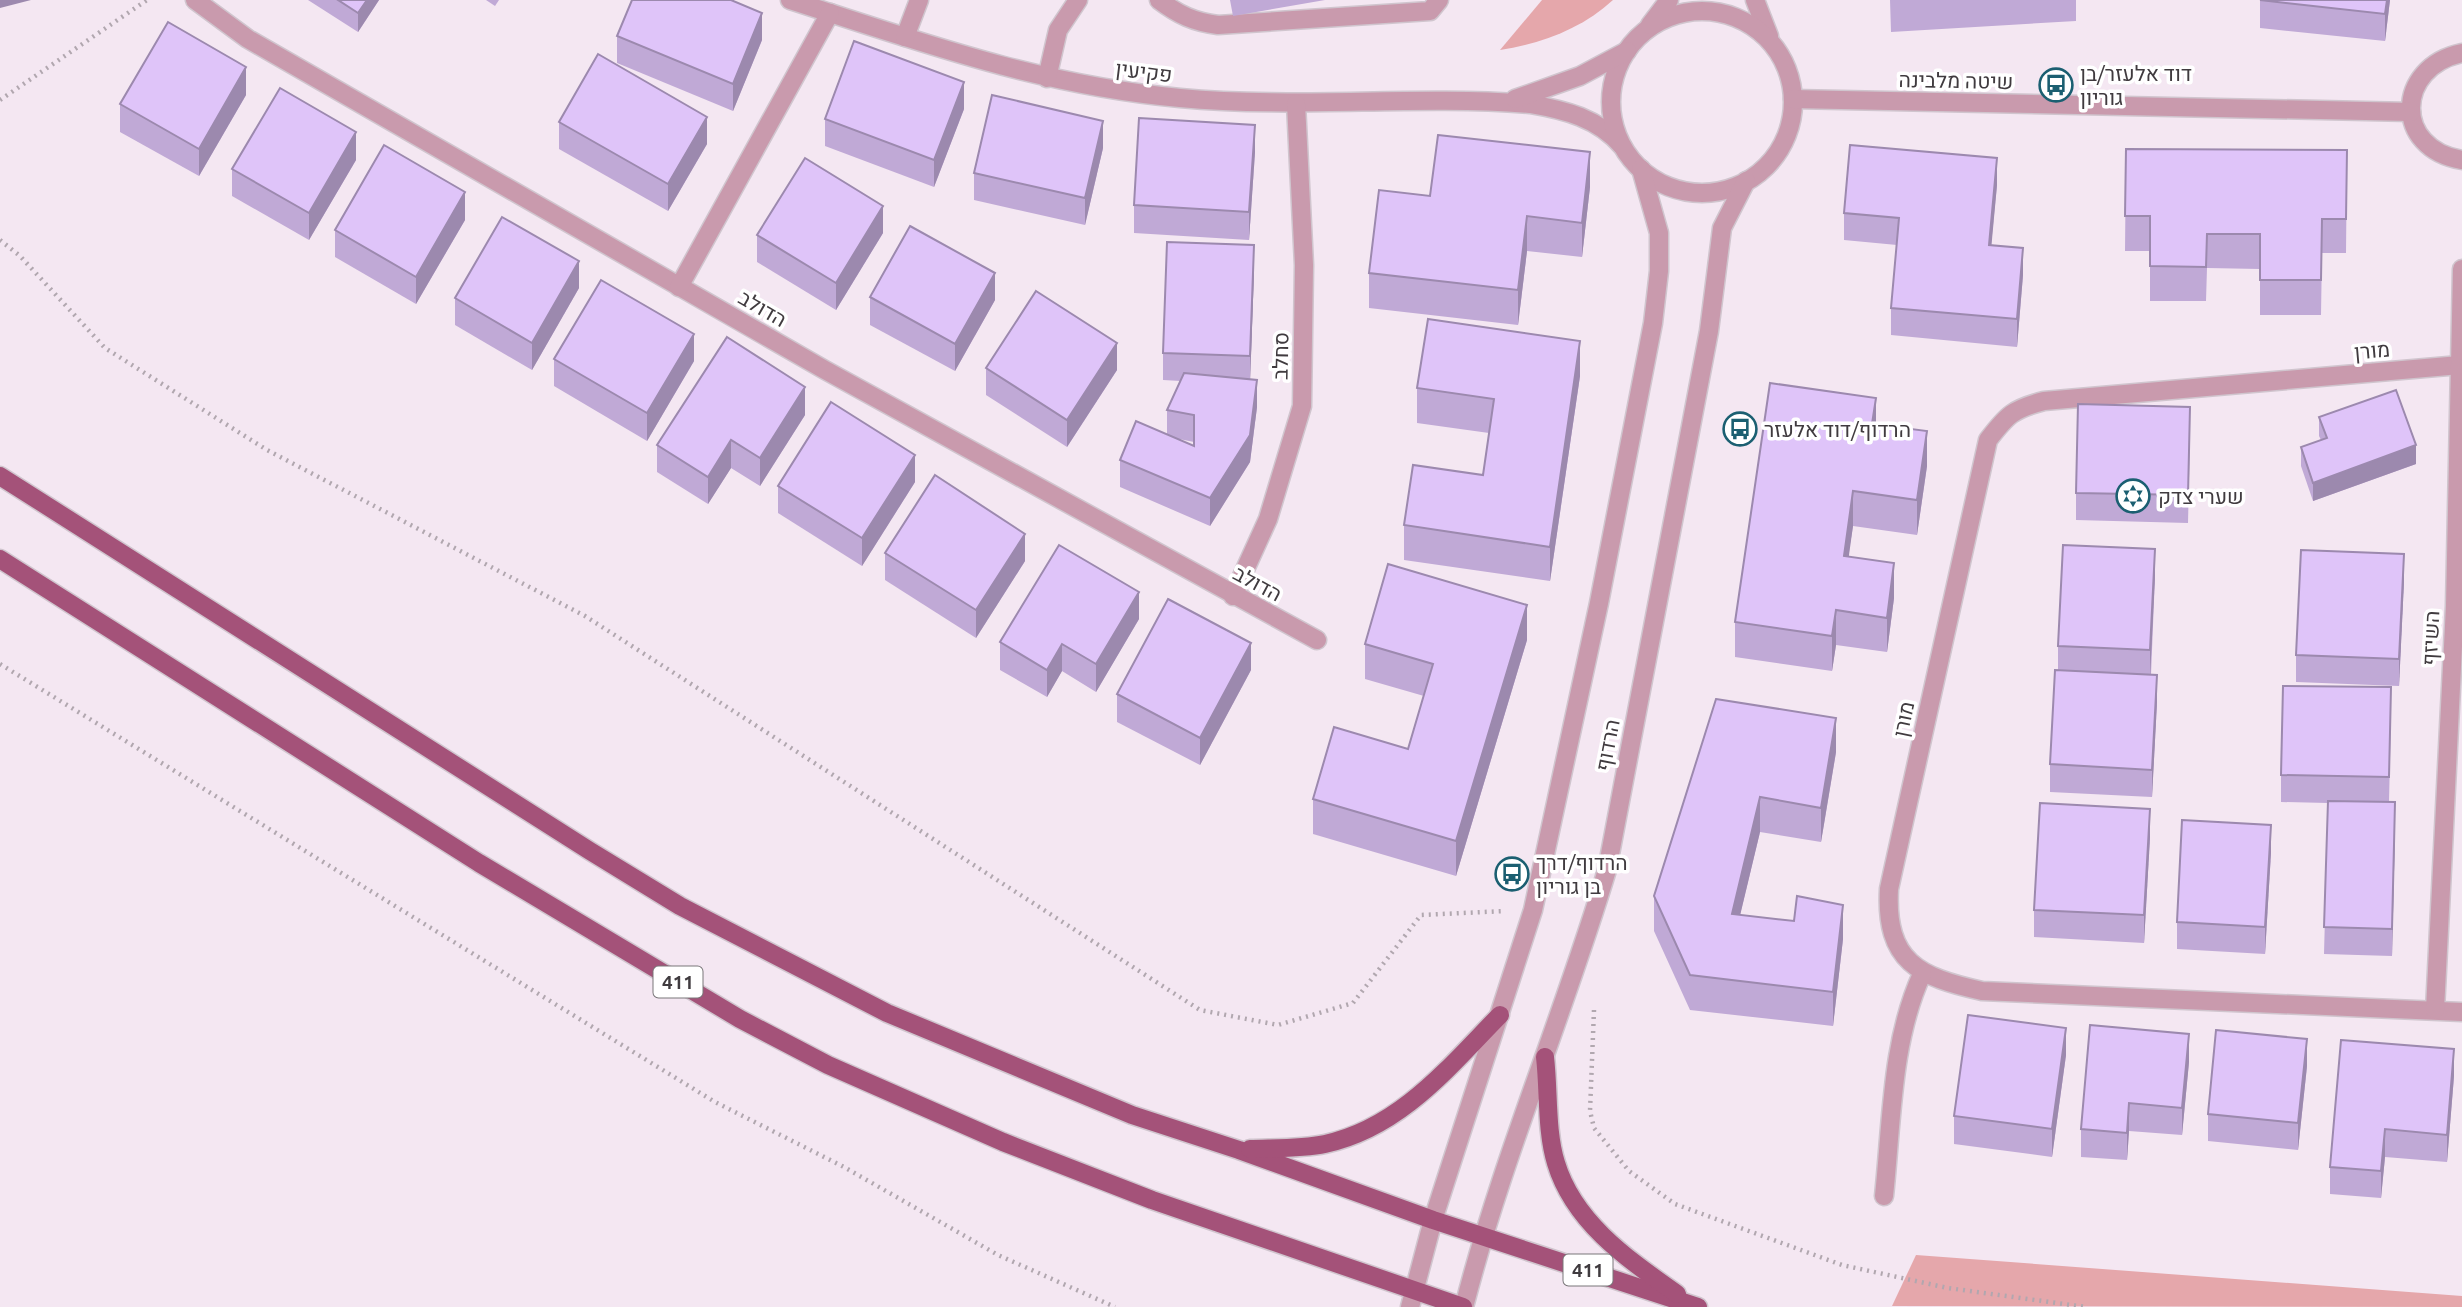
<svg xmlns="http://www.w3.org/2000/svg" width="2462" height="1307" font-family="Ubuntu,Heebo,sans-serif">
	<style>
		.green { fill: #e5a7ab }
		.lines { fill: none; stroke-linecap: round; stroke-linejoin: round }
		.minor-casing { stroke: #d0c5ce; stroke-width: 21 }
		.major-casing { stroke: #d0c5ce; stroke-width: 21 }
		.path { stroke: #b1a7af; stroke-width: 4.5; stroke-dasharray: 2 5; stroke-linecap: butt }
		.minor { stroke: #c99aad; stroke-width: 18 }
		.major { stroke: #a45279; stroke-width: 18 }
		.wall { fill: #c0a9d6; fill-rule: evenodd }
		.shaded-wall { fill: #9c89ae }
		.building { fill: #dfc4f9; stroke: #9c89ae; stroke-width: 2 }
		.labels { text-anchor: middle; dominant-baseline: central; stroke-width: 7; stroke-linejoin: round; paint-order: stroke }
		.shield { fill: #fff; stroke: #797679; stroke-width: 2 }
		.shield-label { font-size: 19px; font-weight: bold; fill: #403b3f }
		.street-label { font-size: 21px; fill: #403b3f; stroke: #fff }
		.poi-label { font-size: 21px; fill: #403b3f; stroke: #fff; text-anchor: start }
	</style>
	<rect width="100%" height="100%" fill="#f4e7f2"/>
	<g class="green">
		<path d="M1542 0H1613C1583 28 1541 44 1500 50Z"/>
		<path d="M1916 1255 2462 1296V1307L1892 1306Z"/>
	</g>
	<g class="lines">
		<defs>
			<g id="minor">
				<path d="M195 0 248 39 825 370 1317 640"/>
				<path d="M790 0C923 43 1040 85 1180 98 1297 109 1413 95 1530 104 1565 110 1598 118 1622 146"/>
				<path d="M1159 0C1179 15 1194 22 1218 25L1430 11 1439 0"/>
				<path d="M1755 0 1769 36"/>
				<circle cx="1702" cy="102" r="91"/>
				<path d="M1650 25 1669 0"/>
				<path d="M905 37 919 0"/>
				<path d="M2462 53C2395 67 2393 149 2462 160"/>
				<path d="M1047 78 1058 30 1078 0"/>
				<path d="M1515 99 1580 76 1627 51"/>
				<path d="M1793 99 2411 112"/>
				<path d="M679 287 830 13"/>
				<path d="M2460 365 2044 401C2013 409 2007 415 1988 440L1889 889C1885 962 1919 977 1982 991L2462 1012"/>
				<path d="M1233 596 1268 519 1302 406 1304 265 1296 104"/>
				<path d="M2435 1010 2455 606 2462 269"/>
				<path d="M1884 1196C1892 1121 1891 1042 1922 974"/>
				<path d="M1410 1307 1433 1220 1533 910 1599 603 1653 323 1659 271V233L1641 169"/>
				<path d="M1464 1307C1502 1158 1563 1017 1607 870L1709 331 1722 228 1746 181"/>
			</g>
			<g id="major">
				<path d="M0 476 590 851 680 906 887 1013 1132 1115 1239 1150 1433 1220 1698 1307"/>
				<path d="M0 559 479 863 740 1019 828 1065 1003 1142 1152 1200 1463 1307"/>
				<path d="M1545 1057C1549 1091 1546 1131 1556 1163 1574 1223 1629 1260 1677 1294"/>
				<path d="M1250 1149C1274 1148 1301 1149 1325 1144 1400 1128 1449 1067 1500 1015"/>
			</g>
		</defs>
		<use href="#minor" class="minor-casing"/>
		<use href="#major" class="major-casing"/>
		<g class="path">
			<path d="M0 100 147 0"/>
			<path d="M0 240 20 256 105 348 267 450 585 616 1200 1010 1278 1025 1353 1003 1421 915 1505 911"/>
			<path d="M0 664 715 1102 844 1167 998 1255 1115 1307"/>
			<path d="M1594 1010 1590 1111 1594 1128 1629 1171 1675 1204 1842 1265 1948 1288 2086 1307"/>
		</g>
		<use href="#minor" class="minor"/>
		<use href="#major" class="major"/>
	</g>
	<g class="wall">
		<path d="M308 0H379L358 32Z"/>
		<path d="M486 0H499L495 6Z"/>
		<path d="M1230 0H1325L1233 16Z"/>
		<path d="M1890 0H2076V21L1891 32Z"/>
		<path d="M2260 0H2390L2385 41 2260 28Z"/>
		<path d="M617 36 762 40 733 111 617 63Z"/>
		<path d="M246 95 199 176 120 132V104Z"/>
		<path d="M964 109 934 187 825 146V119Z"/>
		<path d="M559 122 707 144 668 211 559 149Z"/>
		<path d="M1103 148 1085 225 974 200V173Z"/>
		<path d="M2126 149 2347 150 2346 253H2322L2321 315H2260V269L2207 268 2206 301H2150V251H2125Z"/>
		<path d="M1255 152 1249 240 1134 233V205Z"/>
		<path d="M356 160 309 240 232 196V169Z"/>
		<path d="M1997 185 1991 245 2023 275 2017 347 1891 335V308L1897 245 1844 240V213Z"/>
		<path d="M1590 187 1582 257 1527 251 1518 325 1369 308V273L1430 196Z"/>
		<path d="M465 220 416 304 335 257V230Z"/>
		<path d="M883 233 836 310 757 262V235Z"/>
		<path d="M1254 272 1250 379 1257 407 1250 462 1210 526 1120 487V460L1167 434V410L1181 381 1163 380V353ZM1179 439 1194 442V446Z"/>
		<path d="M579 288 532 370 455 325V298Z"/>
		<path d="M870 297 995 300 955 371 870 325Z"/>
		<path d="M554 359 694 361 647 441 554 386Z"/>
		<path d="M986 368 1117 370 1067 447 986 395Z"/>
		<path d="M1580 376 1550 581 1404 560V525L1483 475 1489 433 1417 423V388Z"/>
		<path d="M805 415 760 486 731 468 708 504 657 472V445Z"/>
		<path d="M2319 417 2416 464 2313 501 2301 466V447L2321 440 2319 436Z"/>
		<path d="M1876 424 1927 466 1917 535 1853 526 1848 557 1894 598 1887 652 1836 645 1832 671 1735 657V622Z"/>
		<path d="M2190 434 2188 523 2076 520V493Z"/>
		<path d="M915 482 862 566 778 513V486Z"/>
		<path d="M885 553 1025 561 976 638 885 580Z"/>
		<path d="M2155 576 2151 675 2157 702 2152 797 2050 792V764L2058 670V646Z"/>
		<path d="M2404 581 2399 686 2296 682V655Z"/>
		<path d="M1139 619 1096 692 1062 671 1047 697 1000 670V642Z"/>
		<path d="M1527 640 1456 876 1313 834V799L1408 749 1424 696 1365 679V644Z"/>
		<path d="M1251 670 1200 765 1117 722V694Z"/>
		<path d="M1716 699 1836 752 1821 842 1760 832 1740 915 1794 921 1843 939 1833 1026 1690 1010 1654 931V896Z"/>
		<path d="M2391 715 2389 802 2395 830 2392 956 2324 954 2328 803 2281 802V775Z"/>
		<path d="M2150 837 2144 943 2034 937V910Z"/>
		<path d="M2271 852 2265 954 2177 949V922Z"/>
		<path d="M2066 1055 2052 1157 1954 1144V1116Z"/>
		<path d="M2189 1062 2182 1135 2129 1131 2127 1160 2081 1157V1129Z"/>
		<path d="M2307 1066 2298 1150 2208 1141V1114Z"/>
		<path d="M2454 1076 2447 1162 2385 1157 2381 1198 2330 1194V1167Z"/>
	</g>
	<g class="shaded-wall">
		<path d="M0 0H31L0 8Z"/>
		<path d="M367 0H379L358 32V13Z"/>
		<path d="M2387 0H2390L2385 41V14Z"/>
		<path d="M762 13V40L733 111V84Z"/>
		<path d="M246 67V95L199 176V149Z"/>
		<path d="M964 82V109L934 187V160Z"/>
		<path d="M707 117V144L668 211V184Z"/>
		<path d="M1103 121V148L1085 225V198Z"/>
		<path d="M1255 125V152L1249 240V212Z"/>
		<path d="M356 132V160L309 240V213Z"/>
		<path d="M1590 152V187L1582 257V223Z"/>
		<path d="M1997 158V185L1989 272V245Z"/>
		<path d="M465 192V220L416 304V277Z"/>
		<path d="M883 206V233L836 310V283Z"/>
		<path d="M1527 216V251L1518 325V290Z"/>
		<path d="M1254 245V272L1250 383V356Z"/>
		<path d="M2023 248V275L2017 347V319Z"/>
		<path d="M579 261V288L532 370V343Z"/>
		<path d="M995 273V300L955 371V344Z"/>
		<path d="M694 334V361L647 441V413Z"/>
		<path d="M1580 341V376L1550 581V547Z"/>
		<path d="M1117 343V370L1067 447V420Z"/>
		<path d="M1257 380V407L1250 462 1210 526V498Z"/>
		<path d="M805 387V415L760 486V458Z"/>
		<path d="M1876 398V433L1872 424Z"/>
		<path d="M1927 431V466L1917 535V500Z"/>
		<path d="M731 440V468L708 504V477Z"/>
		<path d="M2416 445V464L2313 501V483Z"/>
		<path d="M915 455V482L862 566V538Z"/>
		<path d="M1853 491V526L1844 591V556Z"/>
		<path d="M1025 534V561L976 638V610Z"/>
		<path d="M2155 549V576L2150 678V650Z"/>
		<path d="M2404 554V581L2399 686V659Z"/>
		<path d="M1894 563V598L1887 652V618Z"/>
		<path d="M1139 592V619L1096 692V664Z"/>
		<path d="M1527 605V640L1456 876V841Z"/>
		<path d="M1836 610V645L1832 671V636Z"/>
		<path d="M1251 643V670L1200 765V738Z"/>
		<path d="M1062 644V671L1047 697V670Z"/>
		<path d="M2157 675V702L2152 797V770Z"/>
		<path d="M1836 718V752L1821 842V808Z"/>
		<path d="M1760 797V832L1732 949V914Z"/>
		<path d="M2395 802V830L2392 956V929Z"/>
		<path d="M2150 809V837L2144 943V915Z"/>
		<path d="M2271 825V852L2265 954V927Z"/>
		<path d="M1843 905V939L1833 1026V992Z"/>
		<path d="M2066 1028V1055L2052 1157V1129Z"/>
		<path d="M2189 1034V1062L2182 1135V1108Z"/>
		<path d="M2307 1039V1066L2298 1150V1123Z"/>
		<path d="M2454 1049V1076L2447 1162V1135Z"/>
		<path d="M2129 1103V1131L2127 1160V1133Z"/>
		<path d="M2385 1129V1157L2381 1198V1171Z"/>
	</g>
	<g class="building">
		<path d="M338 0H367L358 13Z"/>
		<path d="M632 0H731L762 13 733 84 617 36Z"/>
		<path d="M2260 0H2387L2385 14Z"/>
		<path d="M168 22 246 67 199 149 120 104Z"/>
		<path d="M854 41 964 82 934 160 825 119Z"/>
		<path d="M598 54 707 117 668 184 559 122Z"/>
		<path d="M280 88 356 132 309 213 232 169Z"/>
		<path d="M992 95 1103 121 1085 198 974 173Z"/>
		<path d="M1139 118 1255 125 1249 212 1134 205Z"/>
		<path d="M1438 135 1590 152 1582 223 1527 216 1518 290 1369 273 1379 190 1430 196Z"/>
		<path d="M384 145 465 192 416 277 335 230Z"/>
		<path d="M1850 145 1997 158 1989 245 2023 248 2017 319 1891 308 1899 218 1844 213Z"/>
		<path d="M2126 149 2347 150 2346 219H2322L2321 280H2260V234H2207L2206 267 2150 266V216H2125Z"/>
		<path d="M805 158 883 206 836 283 757 235Z"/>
		<path d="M502 217 579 261 532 343 455 298Z"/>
		<path d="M910 226 995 273 955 344 870 297Z"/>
		<path d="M1167 242 1254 245 1250 356 1163 353Z"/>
		<path d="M601 280 694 334 647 413 554 359Z"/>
		<path d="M1036 291 1117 343 1067 420 986 368Z"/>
		<path d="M1428 319 1580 341 1550 547 1404 525 1413 465 1483 475 1494 399 1417 388Z"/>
		<path d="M727 337 805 387 760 458 731 440 708 477 657 445Z"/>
		<path d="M1184 373 1257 380 1250 435 1210 498 1120 460 1136 421 1194 446V415L1167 410Z"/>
		<path d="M1770 383 1876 398 1872 424 1927 431 1917 500 1853 491 1844 556 1894 563 1887 618 1836 610 1832 636 1735 622Z"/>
		<path d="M2396 390 2416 445 2313 483 2301 447 2327 438 2319 417Z"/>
		<path d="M831 402 915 455 862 538 778 486Z"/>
		<path d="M2078 404 2190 407 2188 495 2076 493Z"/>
		<path d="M935 475 1025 534 976 610 885 553Z"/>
		<path d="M1059 545 1139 592 1096 664 1062 644 1047 670 1000 642Z"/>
		<path d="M2063 545 2155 549 2150 650 2058 646Z"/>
		<path d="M2301 550 2404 554 2399 659 2296 655Z"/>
		<path d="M1388 564 1527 605 1456 841 1313 799 1334 727 1408 749 1433 664 1365 644Z"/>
		<path d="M1168 599 1251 643 1200 738 1117 694Z"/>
		<path d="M2055 670 2157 675 2152 770 2050 764Z"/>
		<path d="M2283 686 2391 687 2389 777 2281 775Z"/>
		<path d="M1716 699 1836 718 1821 808 1760 797 1732 914 1794 921 1797 896 1843 905 1833 992 1690 975 1654 896Z"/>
		<path d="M2328 801 2395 802 2392 929 2324 927Z"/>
		<path d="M2040 803 2150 809 2144 915 2034 910Z"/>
		<path d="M2182 820 2271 825 2265 927 2177 922Z"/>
		<path d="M1968 1015 2066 1028 2052 1129 1954 1116Z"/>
		<path d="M2090 1025 2189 1034 2182 1108 2129 1103 2127 1133 2081 1129Z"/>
		<path d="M2216 1030 2307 1039 2298 1123 2208 1114Z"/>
		<path d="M2341 1040 2454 1049 2447 1135 2385 1129 2381 1171 2330 1167Z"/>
	</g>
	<defs>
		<symbol id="bus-ring" viewBox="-11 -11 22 22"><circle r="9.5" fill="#fff" stroke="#1b5f71" stroke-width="1.5"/><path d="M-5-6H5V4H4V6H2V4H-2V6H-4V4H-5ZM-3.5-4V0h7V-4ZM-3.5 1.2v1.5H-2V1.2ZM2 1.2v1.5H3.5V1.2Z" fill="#1b5f71"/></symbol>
		<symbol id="synagogue-ring" viewBox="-11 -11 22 22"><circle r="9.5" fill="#fff" stroke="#1b5f71" stroke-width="1.5"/><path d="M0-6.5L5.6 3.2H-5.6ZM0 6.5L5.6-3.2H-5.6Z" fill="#1b5f71"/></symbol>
	</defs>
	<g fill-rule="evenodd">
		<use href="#bus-ring" x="2037" y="66" width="38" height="38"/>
		<use href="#bus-ring" x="1721" y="410" width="38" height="38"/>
		<use href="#synagogue-ring" x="2114" y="477" width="38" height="38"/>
		<use href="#bus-ring" x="1493" y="855" width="38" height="38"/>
	</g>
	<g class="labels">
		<g class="shield">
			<rect x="653.5" y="966.5" width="49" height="31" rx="5"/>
			<rect x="1563.5" y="1254.5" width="49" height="31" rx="5"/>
		</g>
		<g class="shield-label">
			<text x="678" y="982">411</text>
			<text x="1588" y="1270">411</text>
		</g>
		<g class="street-label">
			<text transform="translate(1144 71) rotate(7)">פקיעין</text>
			<text transform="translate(1956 80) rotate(1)">שיטה מלבינה</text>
			<text transform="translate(763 308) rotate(30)">הדולב</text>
			<text transform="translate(2372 350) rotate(-5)">מורן</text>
			<text transform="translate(1280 356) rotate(-89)">סחלב</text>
			<text transform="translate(1258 583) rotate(28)">הדולב</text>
			<text transform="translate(2430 638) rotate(-87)">השיזף</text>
			<text transform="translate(1903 719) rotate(-78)">מורן</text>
			<text transform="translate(1607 745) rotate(-79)">הרדוף</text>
		</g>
		<g class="poi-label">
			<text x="2080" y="73">דוד אלעזר/בן<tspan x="2080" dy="24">גוריון</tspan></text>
			<text x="1764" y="429">הרדוף/דוד אלעזר</text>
			<text x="2158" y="496">שערי צדק</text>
			<text x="1536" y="862">הרדוף/דרך<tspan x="1536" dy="24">בן גוריון</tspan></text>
		</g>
	</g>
</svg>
